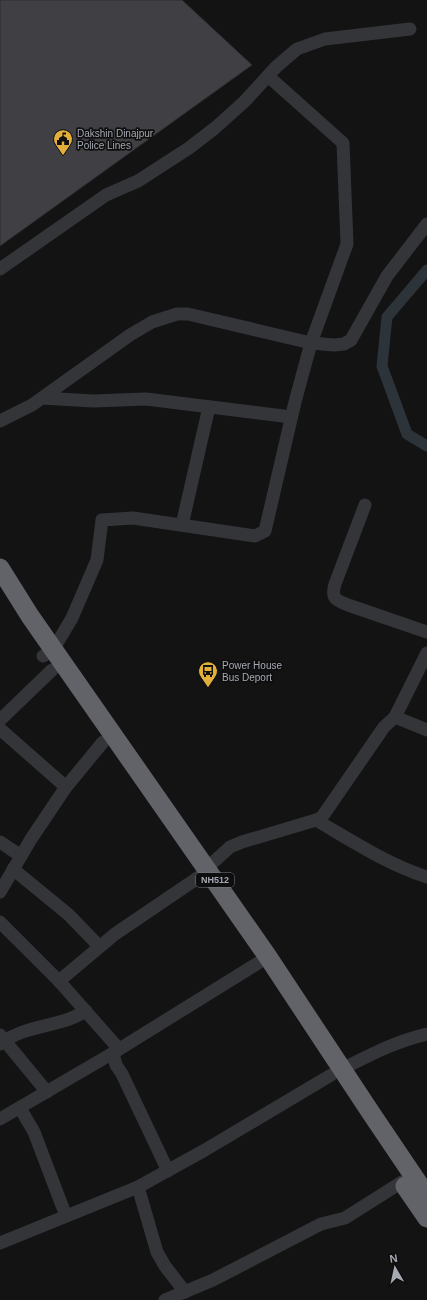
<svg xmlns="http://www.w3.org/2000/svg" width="427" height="1300" font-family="Helvetica,sans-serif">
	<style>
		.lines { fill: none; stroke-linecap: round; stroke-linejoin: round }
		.canal { stroke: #2c3339; stroke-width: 11 }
		.building { fill: #404044; stroke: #2d2d30 }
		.minor { stroke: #343539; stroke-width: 13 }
		.highway { stroke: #616369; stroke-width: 19 }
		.labels { text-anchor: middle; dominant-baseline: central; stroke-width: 3.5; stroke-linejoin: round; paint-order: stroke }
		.shield { fill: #0e0e0f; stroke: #787a82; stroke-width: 1 }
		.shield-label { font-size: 9px; font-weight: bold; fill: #a6a9b3 }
		.poi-label { font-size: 10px; fill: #a6a9b3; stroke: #0e0e0f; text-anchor: start }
	</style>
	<rect width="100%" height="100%" fill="#131314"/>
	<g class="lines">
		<path class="canal" d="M427 270 387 317 382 366 407 434 427 446"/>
	</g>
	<path class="building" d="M0 0H182L252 65 0 246Z"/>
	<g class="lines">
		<g class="minor">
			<path d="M0 269 106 195 138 181 189 148 215 128 245 101 276 67 297 49 325 39 410 29"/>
			<path d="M42 398 93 401 146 399 291 417"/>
			<path d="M0 421 32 405 130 335 152 322 177 314H188L311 343 334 345 344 344 351 340 387 276 427 224"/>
			<path d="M365 505 335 584C331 598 335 600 348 605L427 632"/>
			<path d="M182 525 209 407"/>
			<path d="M43 656 53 650 72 618 97 560 102 520 133 518 255 536 265 531 295 402 311 343 347 244 343 143 268 76"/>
			<path d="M395 717 427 730"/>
			<path d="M0 720 52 670"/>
			<path d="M0 729 66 787"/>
			<path d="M316 820C352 841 387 864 427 877"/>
			<path d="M0 842 21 856"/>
			<path d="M207 868 230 847 242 842 316 820 322 817 384 727 395 717 427 653"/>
			<path d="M13 869 69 915 96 943 98 948"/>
			<path d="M0 892 31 839 66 787 103 742"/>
			<path d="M0 922 59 981 119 1049"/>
			<path d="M59 981 115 934 199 877"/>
			<path d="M0 1035 47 1092"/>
			<path d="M0 1044C20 1029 40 1028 63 1021 71 1019 79 1015 86 1011"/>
			<path d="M113 1053 116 1065 122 1074 168 1171"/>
			<path d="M342 1069C370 1055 396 1041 427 1034"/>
			<path d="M20 1108 34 1132 66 1216"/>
			<path d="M0 1119 113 1053 258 963"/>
			<path d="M138 1187 157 1252 165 1266 185 1292"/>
			<path d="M0 1243 138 1187 205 1150 331 1075"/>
			<path d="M165 1300 213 1280 321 1224 345 1218 402 1182"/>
		</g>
		<g class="highway">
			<path d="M0 568 30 616 268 957 371 1113 427 1196"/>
			<path d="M405 1186 427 1218"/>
		</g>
	</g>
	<defs>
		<symbol id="civic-pin" viewBox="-11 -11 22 30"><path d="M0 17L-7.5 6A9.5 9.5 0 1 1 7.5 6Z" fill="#e2af3d" stroke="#0e0e0f"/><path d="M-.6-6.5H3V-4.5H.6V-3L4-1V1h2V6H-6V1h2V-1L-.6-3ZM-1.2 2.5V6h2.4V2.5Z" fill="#111"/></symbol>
		<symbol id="bus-pin" viewBox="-11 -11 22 30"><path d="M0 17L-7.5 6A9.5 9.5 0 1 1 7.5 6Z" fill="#e2af3d" stroke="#0e0e0f"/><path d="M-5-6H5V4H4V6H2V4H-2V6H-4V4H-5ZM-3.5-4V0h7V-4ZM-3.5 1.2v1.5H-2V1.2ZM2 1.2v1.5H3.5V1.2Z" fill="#111"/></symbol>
	</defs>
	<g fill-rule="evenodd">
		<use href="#civic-pin" x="52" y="128" width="22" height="30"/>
		<use href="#bus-pin" x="197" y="660" width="22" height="30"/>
	</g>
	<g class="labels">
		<rect class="shield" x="196" y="873" width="38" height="14" rx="3"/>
		<g class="shield-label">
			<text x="215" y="880">NH512</text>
		</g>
		<g class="poi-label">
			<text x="77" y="133">Dakshin Dinajpur<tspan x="77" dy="12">Police Lines</tspan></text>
			<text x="222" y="665">Power House<tspan x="222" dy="12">Bus Deport</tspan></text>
		</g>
	</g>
	<g transform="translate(395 1268) rotate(351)" stroke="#0e0e0f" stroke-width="3" paint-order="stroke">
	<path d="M0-3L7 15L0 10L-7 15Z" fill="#a6a9b3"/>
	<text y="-6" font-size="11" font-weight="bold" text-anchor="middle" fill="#a6a9b3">N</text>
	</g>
</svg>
